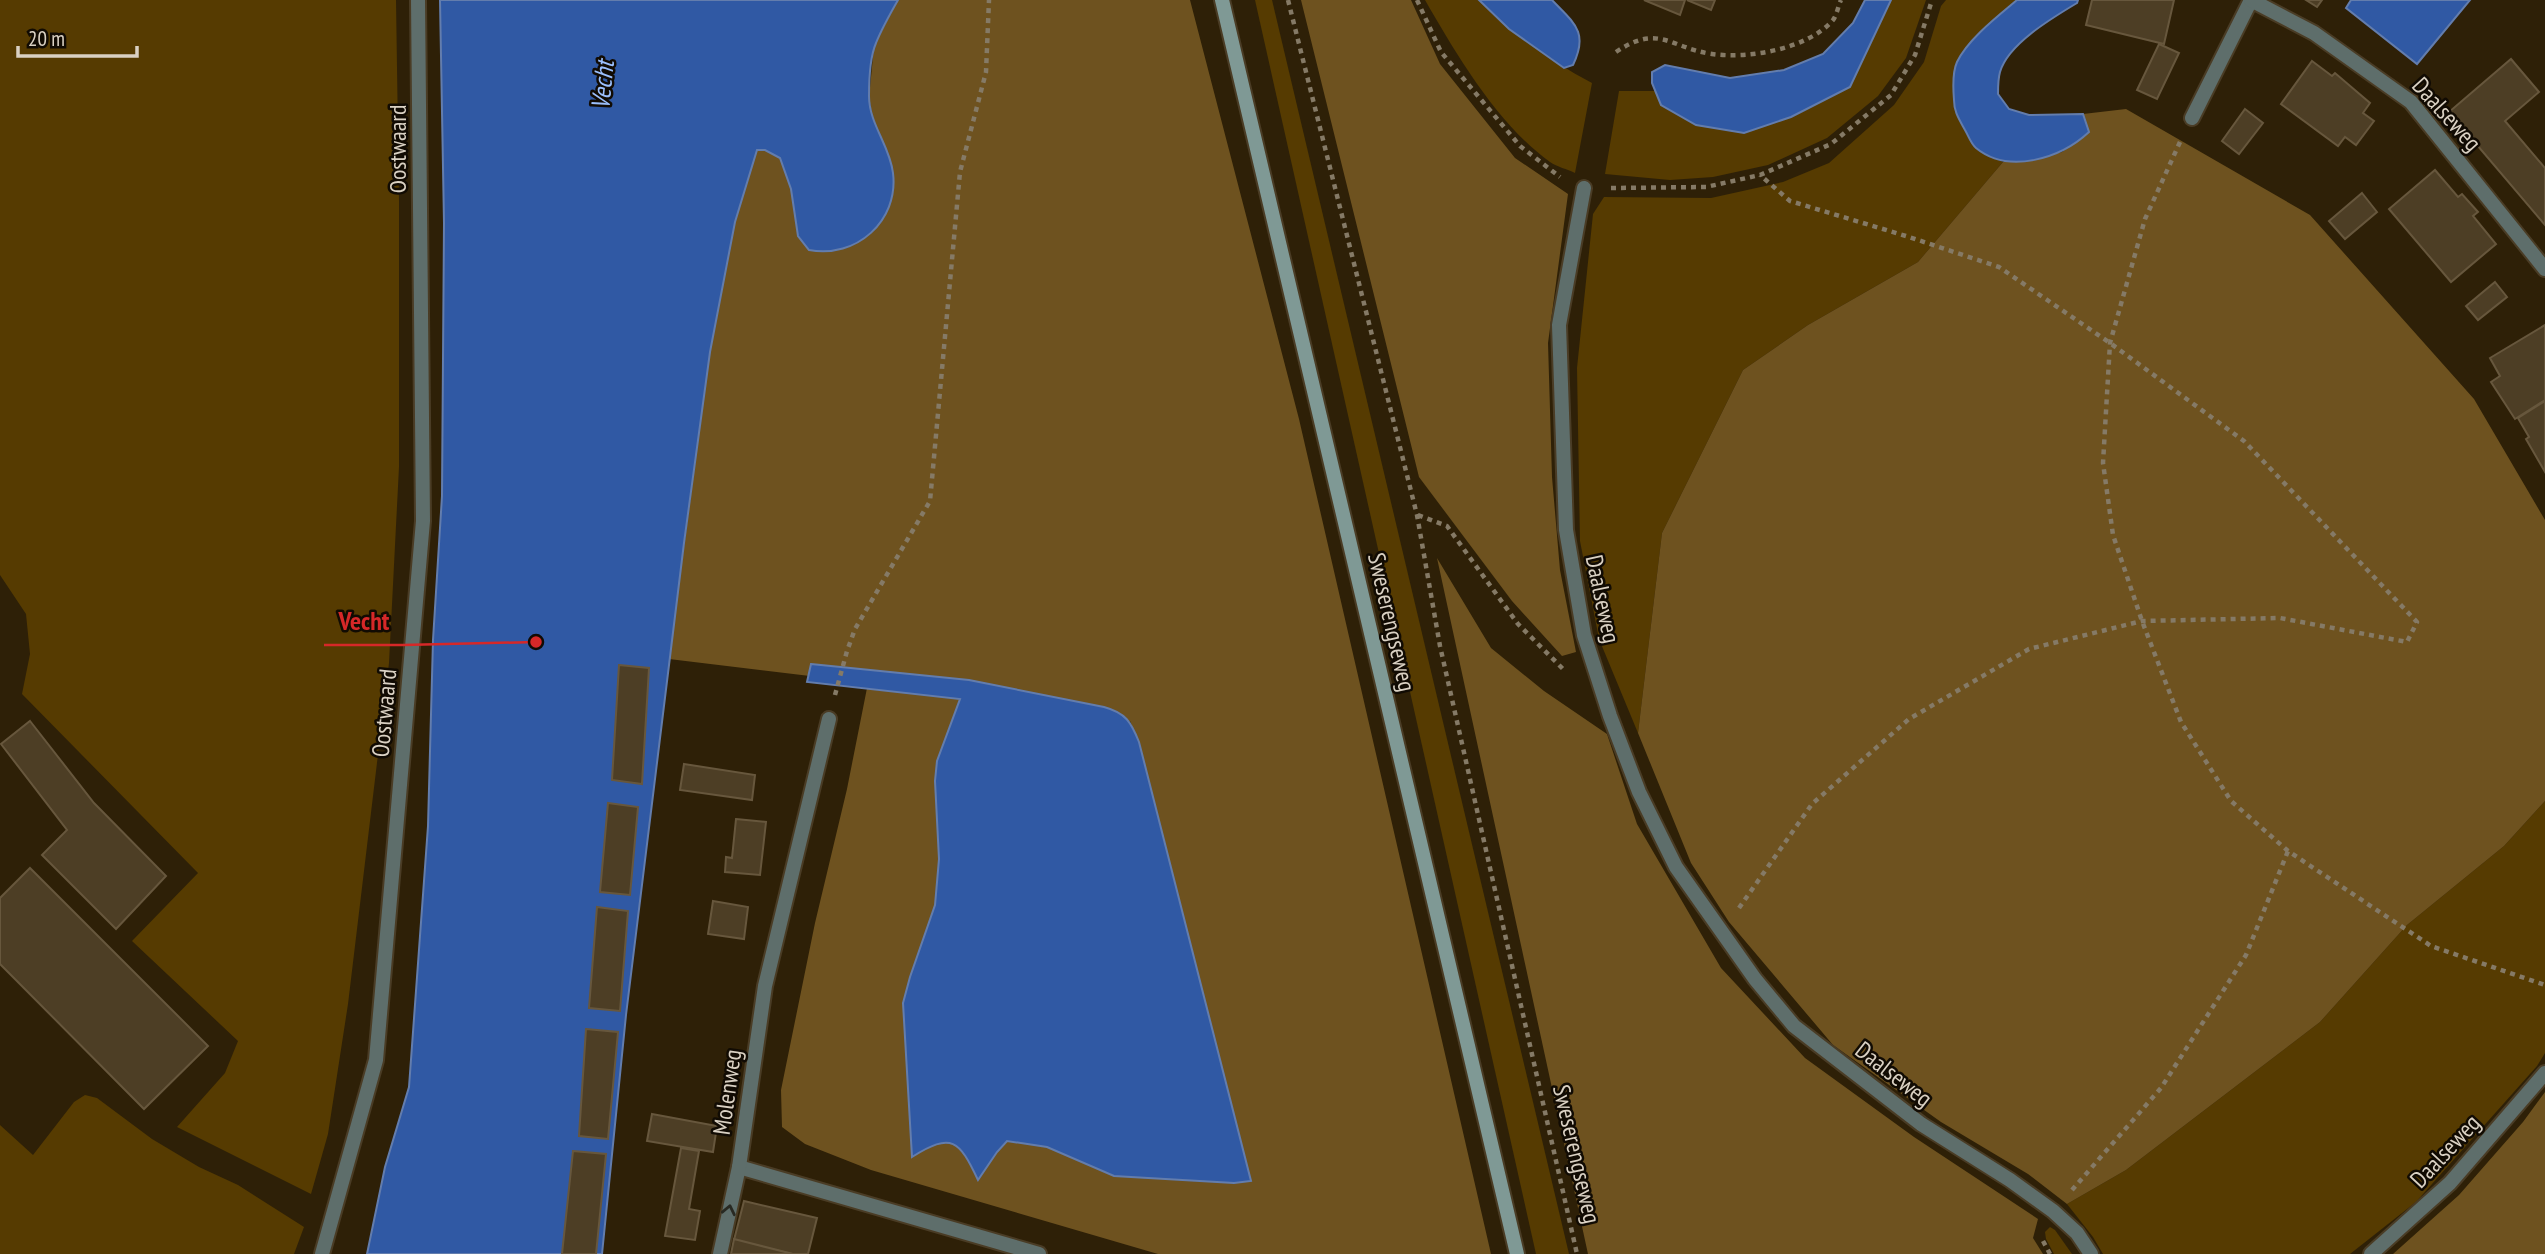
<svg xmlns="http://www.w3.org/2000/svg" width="2545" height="1254" font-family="'PT Sans Narrow',sans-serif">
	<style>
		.green { fill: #563b01 }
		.forest { fill: #6e521f; fill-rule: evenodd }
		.water { fill: #3059a4; stroke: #637dad; stroke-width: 2 }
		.building { fill: #4d3e25; stroke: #67573d; stroke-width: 2 }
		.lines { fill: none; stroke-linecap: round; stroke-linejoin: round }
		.lane-casing { stroke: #4a3c25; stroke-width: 18 }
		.street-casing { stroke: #4a3c25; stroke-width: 18 }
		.secondary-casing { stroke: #4a3c25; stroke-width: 18 }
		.path { stroke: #857a66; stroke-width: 4.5; stroke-dasharray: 5 5; stroke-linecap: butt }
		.lane { stroke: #5e6e6b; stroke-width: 14 }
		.street { stroke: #5e6e6b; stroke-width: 14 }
		.secondary { stroke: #7f9995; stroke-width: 14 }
		.oneway { stroke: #282922 }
		.labels { text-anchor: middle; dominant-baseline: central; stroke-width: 5; stroke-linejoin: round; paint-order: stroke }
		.street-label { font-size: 24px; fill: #dad1c3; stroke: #110b03 }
		.water-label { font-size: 26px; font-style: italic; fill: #9bbffc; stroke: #110b03 }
		.leader { fill: none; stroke: #d62828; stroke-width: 2.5 }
		.callout-dot { fill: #d62828; stroke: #110b03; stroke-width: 2.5 }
		.callout-label { font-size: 26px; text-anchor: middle; font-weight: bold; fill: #d62828; stroke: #110b03; stroke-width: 5; stroke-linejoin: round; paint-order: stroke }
	</style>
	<rect width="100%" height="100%" fill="#2e2007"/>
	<g class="green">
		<path d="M0 0H396L399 201V467L389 663 348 1004 328 1134 311 1194 177 1127 225 1073 238 1041 132 941 198 873 22 694 30 654 26 614 0 575Z"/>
		<path d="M1255 0H1272L1569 1254H1536Z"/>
		<path d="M1425 0H1479C1513 33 1550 61 1592 83L1575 173C1567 169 1557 167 1550 162 1498 125 1456 54 1425 0Z"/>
		<path d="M1891 0H1926L1906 58 1878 96 1827 138 1768 165 1713 177 1670 180 1605 174 1619 91H1655L1661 105 1744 133 1791 117 1850 87Z"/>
		<path d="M1946 0H2017C1995 18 1955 49 1953 79 1952 93 1969 132 1974 147L2003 162 1918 262 1808 325 1743 370 1662 533 1638 733 1599 639 1580 541 1577 368 1593 214 1604 197 1711 198 1783 182 1829 163 1894 105 1924 62 1941 6Z"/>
		<path d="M2545 801V1053L2537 1066 2416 1202 2350 1254H2103L2093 1237 2067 1204 2126 1170 2320 1022 2407 925 2504 846Z"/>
		<path d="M85 1095 97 1098 152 1139 199 1167 238 1185 304 1227 294 1254H0V1125L33 1155 74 1102Z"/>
		<path d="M2050 1227 2055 1230 2072 1254H2054L2046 1239 2045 1232Z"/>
	</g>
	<g class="forest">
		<path d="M898 0H1190L1299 419 1491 1254H1158L871 1170 805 1144 782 1127 781 1090 815 923 847 789 868 683 669 659 710 352 735 222 756 150H765L780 158 791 189 798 236 893 172 873 119 869 98 874 46ZM1130 721 1139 742 1251 1181 1234 1183 1114 1176 1047 1147 1007 1141 997 1152 978 1179C969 1160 957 1133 931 1145 924 1148 918 1153 912 1156L903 1003 910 977 935 905 939 859 935 781 937 761Z"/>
		<path d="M1301 0H1411L1440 64 1515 158 1568 194 1548 343 1552 477 1560 570 1576 652 1562 656 1512 601 1419 477Z"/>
		<path d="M2126 109 2310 215 2474 399 2545 520V801L2504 846 2407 925 2320 1022 2126 1170 2067 1204 2028 1174 1941 1122 1833 1045 1729 922 1691 863 1638 733 1662 533 1743 370 1808 325 1918 262 2003 162 2026 161 2062 152 2089 132 2083 114Z"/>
		<path d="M1437 558 1491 648 1544 691 1607 734 1637 824 1721 968 1805 1058 1914 1137 2038 1219 2033 1238 2043 1254H1588Z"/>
		<path d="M2545 1092V1254H2393L2459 1195 2523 1122Z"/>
	</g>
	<g class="water">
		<path d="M440 0H898C890 14 882 28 876 43 870 57 869 81 869 96 869 124 890 146 893 173 899 221 856 259 809 250L798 236 791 189 780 158 765 150H757L735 222 710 352 684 543 626 1015 602 1254H367L385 1167 409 1087 428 826 433 640 442 496 444 223Z"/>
		<path d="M1479 0H1552C1574 23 1589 32 1573 65L1564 68 1509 29Z"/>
		<path d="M1865 0H1891L1850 87 1791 117 1744 133 1696 125 1661 105 1652 83V72L1665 65 1730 78 1784 70 1823 54 1853 23Z"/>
		<path d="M2017 0H2078L2077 3C2052 18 2008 44 2000 72 1998 79 1998 87 1998 94L2009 109 2029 115 2083 114 2089 132C2061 158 2009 175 1976 148 1971 144 1968 135 1965 130 1959 119 1954 112 1954 100 1953 88 1952 73 1957 62 1968 39 1998 16 2017 0Z"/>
		<path d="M2351 0H2470L2417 64 2346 8Z"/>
		<path d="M811 664 969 680 1104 707C1126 713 1131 722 1139 742L1251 1181 1234 1183 1114 1176 1047 1147 1007 1141 997 1152 978 1180C959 1140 952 1132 912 1157L903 1003 910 977 935 905 939 859 935 781 937 761 960 699 807 682Z"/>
	</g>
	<g class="building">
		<path d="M1644 0H1685L1680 15Z"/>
		<path d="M1687 0H1715L1711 10Z"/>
		<path d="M2092 0H2174L2164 44 2086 25Z"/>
		<path d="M2306 0H2322L2317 7Z"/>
		<path d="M2159 44 2179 53 2157 99 2137 90Z"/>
		<path d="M2511 59 2539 92 2505 121 2545 168V225L2449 112Z"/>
		<path d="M2312 61 2332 76 2335 73 2370 103 2363 113 2374 121 2356 145 2345 137 2338 146 2281 104Z"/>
		<path d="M2245 109 2263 123 2239 154 2222 141Z"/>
		<path d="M2435 170 2458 197 2462 194 2478 212 2473 216 2496 244 2451 282 2389 209Z"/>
		<path d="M2362 193 2377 212 2345 239 2329 221Z"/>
		<path d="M2495 282 2507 297 2478 320 2466 306Z"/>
		<path d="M2545 325V400L2515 419 2491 382 2500 376 2490 358Z"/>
		<path d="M2545 401V472L2526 439 2529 437 2518 418Z"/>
		<path d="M619 665 649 668 642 784 612 780Z"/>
		<path d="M30 721 94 803 166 876 116 929 42 855 67 830 1 744Z"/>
		<path d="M684 764 755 775 752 800 680 790Z"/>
		<path d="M608 803 638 807 630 895 600 892Z"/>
		<path d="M736 819 766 822 760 875 725 872 726 857 732 858Z"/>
		<path d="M30 868 208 1046 144 1109 0 964V898Z"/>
		<path d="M713 901 748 907 744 939 708 934Z"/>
		<path d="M597 907 628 911 620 1011 589 1008Z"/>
		<path d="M586 1029 618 1032 608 1139 579 1136Z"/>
		<path d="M652 1114 717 1126 713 1152 647 1141Z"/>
		<path d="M681 1148 699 1151 689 1209 700 1211 695 1240 665 1236Z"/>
		<path d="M573 1151 606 1154 596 1254H562Z"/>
		<path d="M744 1201 817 1218 808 1254H792L734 1240Z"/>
		<path d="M734 1239 793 1254H731Z"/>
	</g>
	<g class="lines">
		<defs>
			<path id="lane" d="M2192 118 2251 0"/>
			<g id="street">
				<path d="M2251 0 2314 33 2411 102 2545 269"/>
				<path d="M1584 188 1559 325 1566 530 1584 635 1610 716 1639 792 1676 867 1755 979 1794 1026 1921 1124 2010 1180 2053 1211 2077 1233 2091 1254"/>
				<path d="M739 1167 1039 1254"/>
				<path d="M322 1254 376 1060 423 521 418 0"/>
				<path d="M720 1254 739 1167 765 986 829 719"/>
				<path d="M2371 1254 2450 1183 2545 1073"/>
			</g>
			<path id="secondary" d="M1222 0 1517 1254"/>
		</defs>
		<use href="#lane" class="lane-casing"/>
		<use href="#street" class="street-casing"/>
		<use href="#secondary" class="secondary-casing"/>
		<g class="path">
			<path d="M1288 0 1417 515 1440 646 1577 1254"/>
			<path d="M1417 0 1441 52 1520 146 1560 177"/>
			<path d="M1616 52C1659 23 1670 48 1712 54 1749 59 1808 49 1833 20 1837 15 1838 6 1841 0"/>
			<path d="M2180 142 2145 219 2110 343 2103 463 2113 535 2142 621 2181 722 2231 801 2288 851 2431 946 2545 985"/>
			<path d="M1611 188 1706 187 1760 175 1831 144 1891 95 1915 55 1932 0"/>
			<path d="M1418 515 1447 526 1518 624 1566 672"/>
			<path d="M835 695 847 651 855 629 930 501 960 172 986 72 989 0"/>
			<path d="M1739 908 1812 804 1909 719 2029 649 2142 621 2280 618 2407 642 2417 622 2244 441 2110 343 1999 267 1906 236 1790 201 1760 175"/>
			<path d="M2072 1190 2161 1088 2246 955 2288 851"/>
			<path d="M2043 1241 2050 1254"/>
		</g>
		<use href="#lane" class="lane"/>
		<use href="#street" class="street"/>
		<use href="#secondary" class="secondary"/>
	</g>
	<defs><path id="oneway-chevron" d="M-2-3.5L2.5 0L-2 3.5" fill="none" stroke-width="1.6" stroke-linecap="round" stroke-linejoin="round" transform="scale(1.75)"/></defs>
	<use class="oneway" href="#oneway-chevron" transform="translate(729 1210) rotate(-78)"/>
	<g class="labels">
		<g class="street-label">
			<text transform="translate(2447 114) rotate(48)">Daalseweg</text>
			<text transform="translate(397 149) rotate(-90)">Oostwaard</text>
			<text transform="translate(1603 599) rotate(78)">Daalseweg</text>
			<text transform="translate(1392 622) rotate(77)">Sweserengseweg</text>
			<text transform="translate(384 713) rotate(-85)">Oostwaard</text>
			<text transform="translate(1894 1074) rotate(38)">Daalseweg</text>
			<text transform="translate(727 1092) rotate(-82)">Molenweg</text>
			<text transform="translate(2445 1151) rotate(-47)">Daalseweg</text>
			<text transform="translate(1577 1154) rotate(77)">Sweserengseweg</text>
		</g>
		<g class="water-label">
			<text transform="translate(602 85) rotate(-84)">Vecht</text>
		</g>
	</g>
	<path class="leader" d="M536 642L403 645H324"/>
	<circle class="callout-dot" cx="536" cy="642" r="7"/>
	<g class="callout-label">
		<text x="364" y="630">Vecht</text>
	</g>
	<path d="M18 46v10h119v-10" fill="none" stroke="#dad1c3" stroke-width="3.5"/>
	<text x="28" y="46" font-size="21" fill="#dad1c3" stroke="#110b03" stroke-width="5" paint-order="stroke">20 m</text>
</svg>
